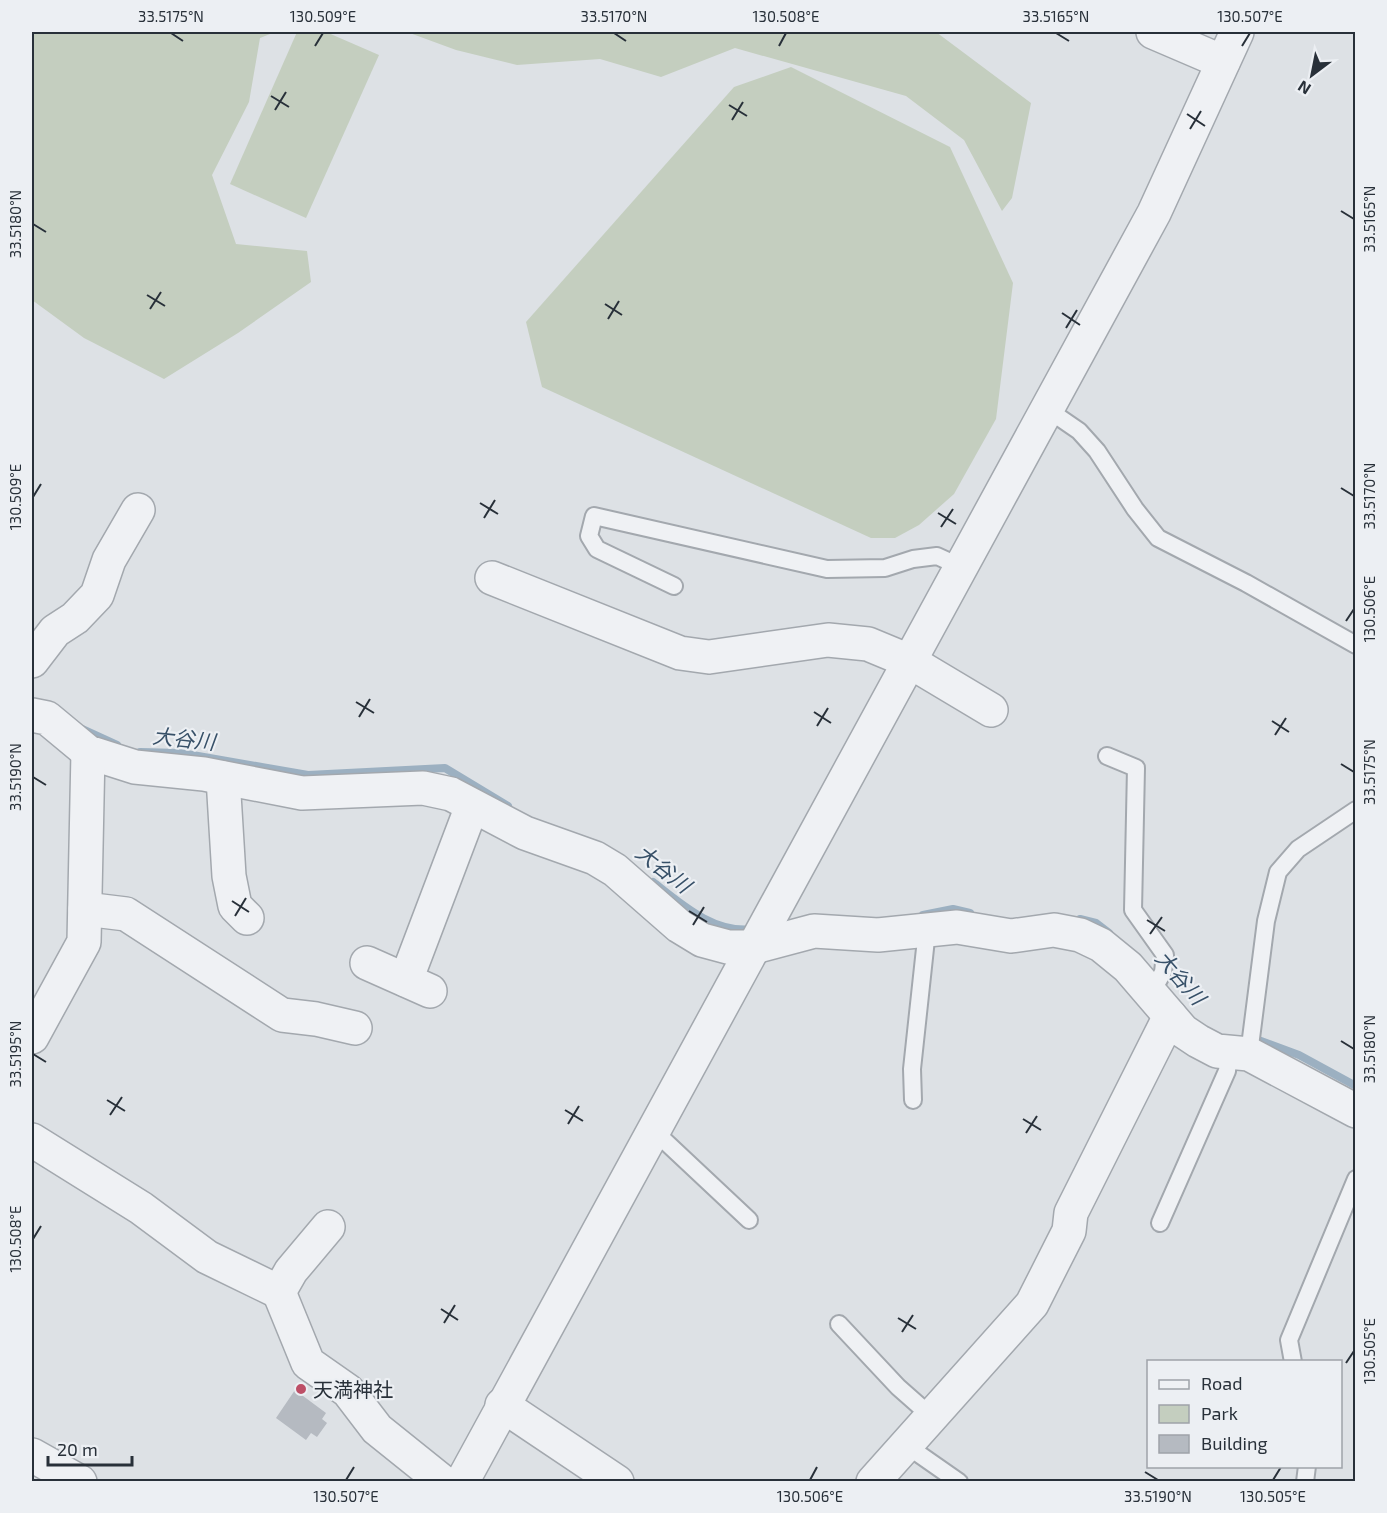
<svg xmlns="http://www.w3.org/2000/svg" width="1387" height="1513" font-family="'Exo 2','Noto Sans JP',sans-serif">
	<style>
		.green { fill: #c4cebf }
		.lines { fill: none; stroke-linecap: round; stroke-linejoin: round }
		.stream { stroke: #9cb0c1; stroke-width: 8 }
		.building { fill: #b5bac1 }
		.service-casing { stroke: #a3a8ae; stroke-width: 20 }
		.minor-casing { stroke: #a3a8ae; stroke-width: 36 }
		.service { stroke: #eff1f4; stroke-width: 16 }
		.minor { stroke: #eff1f4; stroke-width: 33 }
		.ticks { fill: none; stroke: #283039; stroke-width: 2 }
		.poi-dot { fill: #bd4f67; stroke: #eceff3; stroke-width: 2 }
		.labels { text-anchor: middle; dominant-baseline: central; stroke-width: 4.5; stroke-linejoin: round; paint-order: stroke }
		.poi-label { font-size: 20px; fill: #283039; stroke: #eceff3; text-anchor: start }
		.water-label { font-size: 21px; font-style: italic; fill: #375068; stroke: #eceff3 }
		.neatline { fill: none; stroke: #283039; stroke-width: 2 }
		.ticks-label { font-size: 15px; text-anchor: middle; fill: #283039 }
	</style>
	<rect width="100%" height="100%" fill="#dde1e5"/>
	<g class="green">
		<path d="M32 32H275L260 38 249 102 212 175 236 244 307 251 311 282 238 333 164 379 84 338 32 300Z"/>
		<path d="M297 32H326L379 55 306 218 230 184Z"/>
		<path d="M407 32H936L1031 103 1012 198 1002 211 964 140 906 96 735 48 661 77 600 59 517 65 456 50Z"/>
		<path d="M791 67 950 147 1013 283 996 419 954 494 919 525 895 538H871L542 387 526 322 734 87Z"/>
	</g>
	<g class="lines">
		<g class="stream">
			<path d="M82 729 117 745"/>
			<path d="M140 752 181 753 308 775 445 768 508 806"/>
			<path d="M653 882C681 904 714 934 753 929"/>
			<path d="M923 915 953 909 970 913"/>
			<path d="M1080 919 1096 923 1109 933"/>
			<path d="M1250 1037 1299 1055 1356 1086"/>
		</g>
	</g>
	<path class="building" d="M295 1390 326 1413 322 1419 327 1423 317 1437 311 1433 306 1440 276 1418Z"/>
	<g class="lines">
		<defs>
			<g id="service">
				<path d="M1047 409 1079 431 1097 451 1135 509 1158 538 1246 583 1356 645"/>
				<path d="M674 586 597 549 589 536 594 516 827 569 885 568 913 559 937 556 961 567"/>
				<path d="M1107 756 1136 768 1133 910 1165 955 1163 972 1151 994"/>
				<path d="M1249 1054 1266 921 1278 872 1298 849 1356 810"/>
				<path d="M913 1100 912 1069 927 930"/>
				<path d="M652 1129 749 1220"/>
				<path d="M1160 1223 1227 1071 1229 1052"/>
				<path d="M839 1324 898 1387 932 1417"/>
				<path d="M1293 1362 1289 1340 1356 1179"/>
				<path d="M906 1445 959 1482"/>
				<path d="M1305 1482 1307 1466"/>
			</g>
			<g id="minor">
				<path d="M1153 32 1223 62"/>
				<path d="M492 578 680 653 709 657 828 640 868 644 909 661 991 710"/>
				<path d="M32 661 55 631 75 618 97 595 109 560 138 510"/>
				<path d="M32 715 47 718 88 752 135 767 204 774 302 793 423 788 451 794 525 833 595 858 615 870 679 926 702 940 728 947H754L814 931 878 935 957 927 1011 936 1054 930 1080 935 1101 945 1128 967 1183 1031 1198 1041 1217 1051 1249 1054 1356 1111"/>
				<path d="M223 778 229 876 235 906 247 918"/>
				<path d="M85 909 126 914 282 1015 316 1019 355 1028"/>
				<path d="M367 963 430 991"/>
				<path d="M406 980 472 806"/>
				<path d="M32 1037 84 942 88 752"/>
				<path d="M32 1140 141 1208 207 1257 279 1292 291 1271 328 1227"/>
				<path d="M279 1292 308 1363 348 1391 377 1429 443 1482"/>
				<path d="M502 1405 617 1482"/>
				<path d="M32 1455 80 1482"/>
				<path d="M462 1482 1154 213 1237 32"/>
				<path d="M873 1482 1032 1304 1069 1231 1071 1213 1170 1016"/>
			</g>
		</defs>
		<use href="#service" class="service-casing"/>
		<use href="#minor" class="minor-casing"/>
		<use href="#service" class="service"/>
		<use href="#minor" class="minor"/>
	</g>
	<path class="ticks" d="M171 33 183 41M614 33 626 41M1056 33 1069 41M315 46 323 33M779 46 786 33M1242 46 1250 33M271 96 289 107M729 105 747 116M275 110 286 92M1187 114 1205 126M732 120 743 102M1190 129 1201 111M1341 211 1354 219M33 224 46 232M147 295 165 306M605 304 622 315M150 309 161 292M1062 313 1080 325M608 319 619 301M1066 328 1077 310M1341 488 1354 496M33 497 41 484M480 503 498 514M938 513 956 524M484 518 495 500M941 527 953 509M1346 621 1354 609M356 702 374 713M814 712 831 723M359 717 370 699M1272 721 1289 732M817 726 828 708M1275 735 1286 718M1341 764 1354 772M33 777 46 785M232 901 249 912M689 911 707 922M235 916 246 898M1147 920 1165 931M693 925 704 907M1150 934 1162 917M1341 1041 1354 1049M33 1054 46 1062M107 1100 125 1111M565 1110 583 1121M110 1115 122 1097M1023 1119 1041 1130M568 1124 579 1106M1026 1133 1037 1116M33 1239 41 1226M441 1309 458 1320M898 1318 916 1329M444 1323 455 1305M902 1332 913 1315M1346 1363 1354 1351M1145 1472 1158 1480M346 1480 354 1467M810 1480 817 1467M1273 1480 1281 1467"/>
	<circle class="poi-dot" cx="301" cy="1389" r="6"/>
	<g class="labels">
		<g class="poi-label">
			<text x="313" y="1389">天満神社</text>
		</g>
		<g class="water-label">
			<text transform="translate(184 738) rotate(6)">大谷川</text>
			<text transform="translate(664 868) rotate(38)">大谷川</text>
			<text transform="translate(1181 977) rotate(49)">大谷川</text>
		</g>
	</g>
	<rect width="1387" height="1513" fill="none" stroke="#eceff3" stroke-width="66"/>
	<rect x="1147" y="1360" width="195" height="108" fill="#eceff3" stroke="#9ea3a9" stroke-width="1.5"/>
	<rect x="1159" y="1380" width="30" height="9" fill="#eff1f4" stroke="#9ea3a9" stroke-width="1.5"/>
	<text x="1201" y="1390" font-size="18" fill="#283039">Road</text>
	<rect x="1159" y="1405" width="30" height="18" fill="#c4cebf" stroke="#9ea3a9" stroke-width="1.5"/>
	<text x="1201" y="1420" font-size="18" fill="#283039">Park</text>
	<rect x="1159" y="1435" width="30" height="18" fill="#b5bac1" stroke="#9ea3a9" stroke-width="1.5"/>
	<text x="1201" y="1450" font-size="18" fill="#283039">Building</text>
	<g transform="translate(1312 75) rotate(212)" stroke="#eceff3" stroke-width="4.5" paint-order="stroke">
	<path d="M0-4.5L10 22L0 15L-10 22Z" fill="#283039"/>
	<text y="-9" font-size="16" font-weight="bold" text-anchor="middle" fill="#283039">N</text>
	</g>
	<path d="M48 1456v9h84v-9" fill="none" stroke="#283039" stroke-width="3"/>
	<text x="57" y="1456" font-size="18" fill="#283039" stroke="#eceff3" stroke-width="4.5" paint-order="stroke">20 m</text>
	<rect x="33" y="33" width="1321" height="1447" class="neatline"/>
	<g class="ticks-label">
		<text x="171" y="22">33.5175°N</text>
		<text x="323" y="22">130.509°E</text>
		<text x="614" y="22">33.5170°N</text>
		<text x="786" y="22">130.508°E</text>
		<text x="1056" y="22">33.5165°N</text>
		<text x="1250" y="22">130.507°E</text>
		<text transform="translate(1370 219) rotate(-90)" y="5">33.5165°N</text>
		<text transform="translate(16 224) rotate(-90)" y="5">33.5180°N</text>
		<text transform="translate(1370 496) rotate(-90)" y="5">33.5170°N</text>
		<text transform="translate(16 497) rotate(-90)" y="5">130.509°E</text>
		<text transform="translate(1370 609) rotate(-90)" y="5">130.506°E</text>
		<text transform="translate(1370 772) rotate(-90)" y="5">33.5175°N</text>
		<text transform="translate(16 777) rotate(-90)" y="5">33.5190°N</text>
		<text transform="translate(1370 1049) rotate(-90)" y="5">33.5180°N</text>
		<text transform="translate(16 1054) rotate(-90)" y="5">33.5195°N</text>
		<text transform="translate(16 1239) rotate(-90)" y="5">130.508°E</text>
		<text transform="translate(1370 1351) rotate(-90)" y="5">130.505°E</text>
		<text x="346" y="1502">130.507°E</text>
		<text x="810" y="1502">130.506°E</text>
		<text x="1158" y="1502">33.5190°N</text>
		<text x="1273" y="1502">130.505°E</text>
	</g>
</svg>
